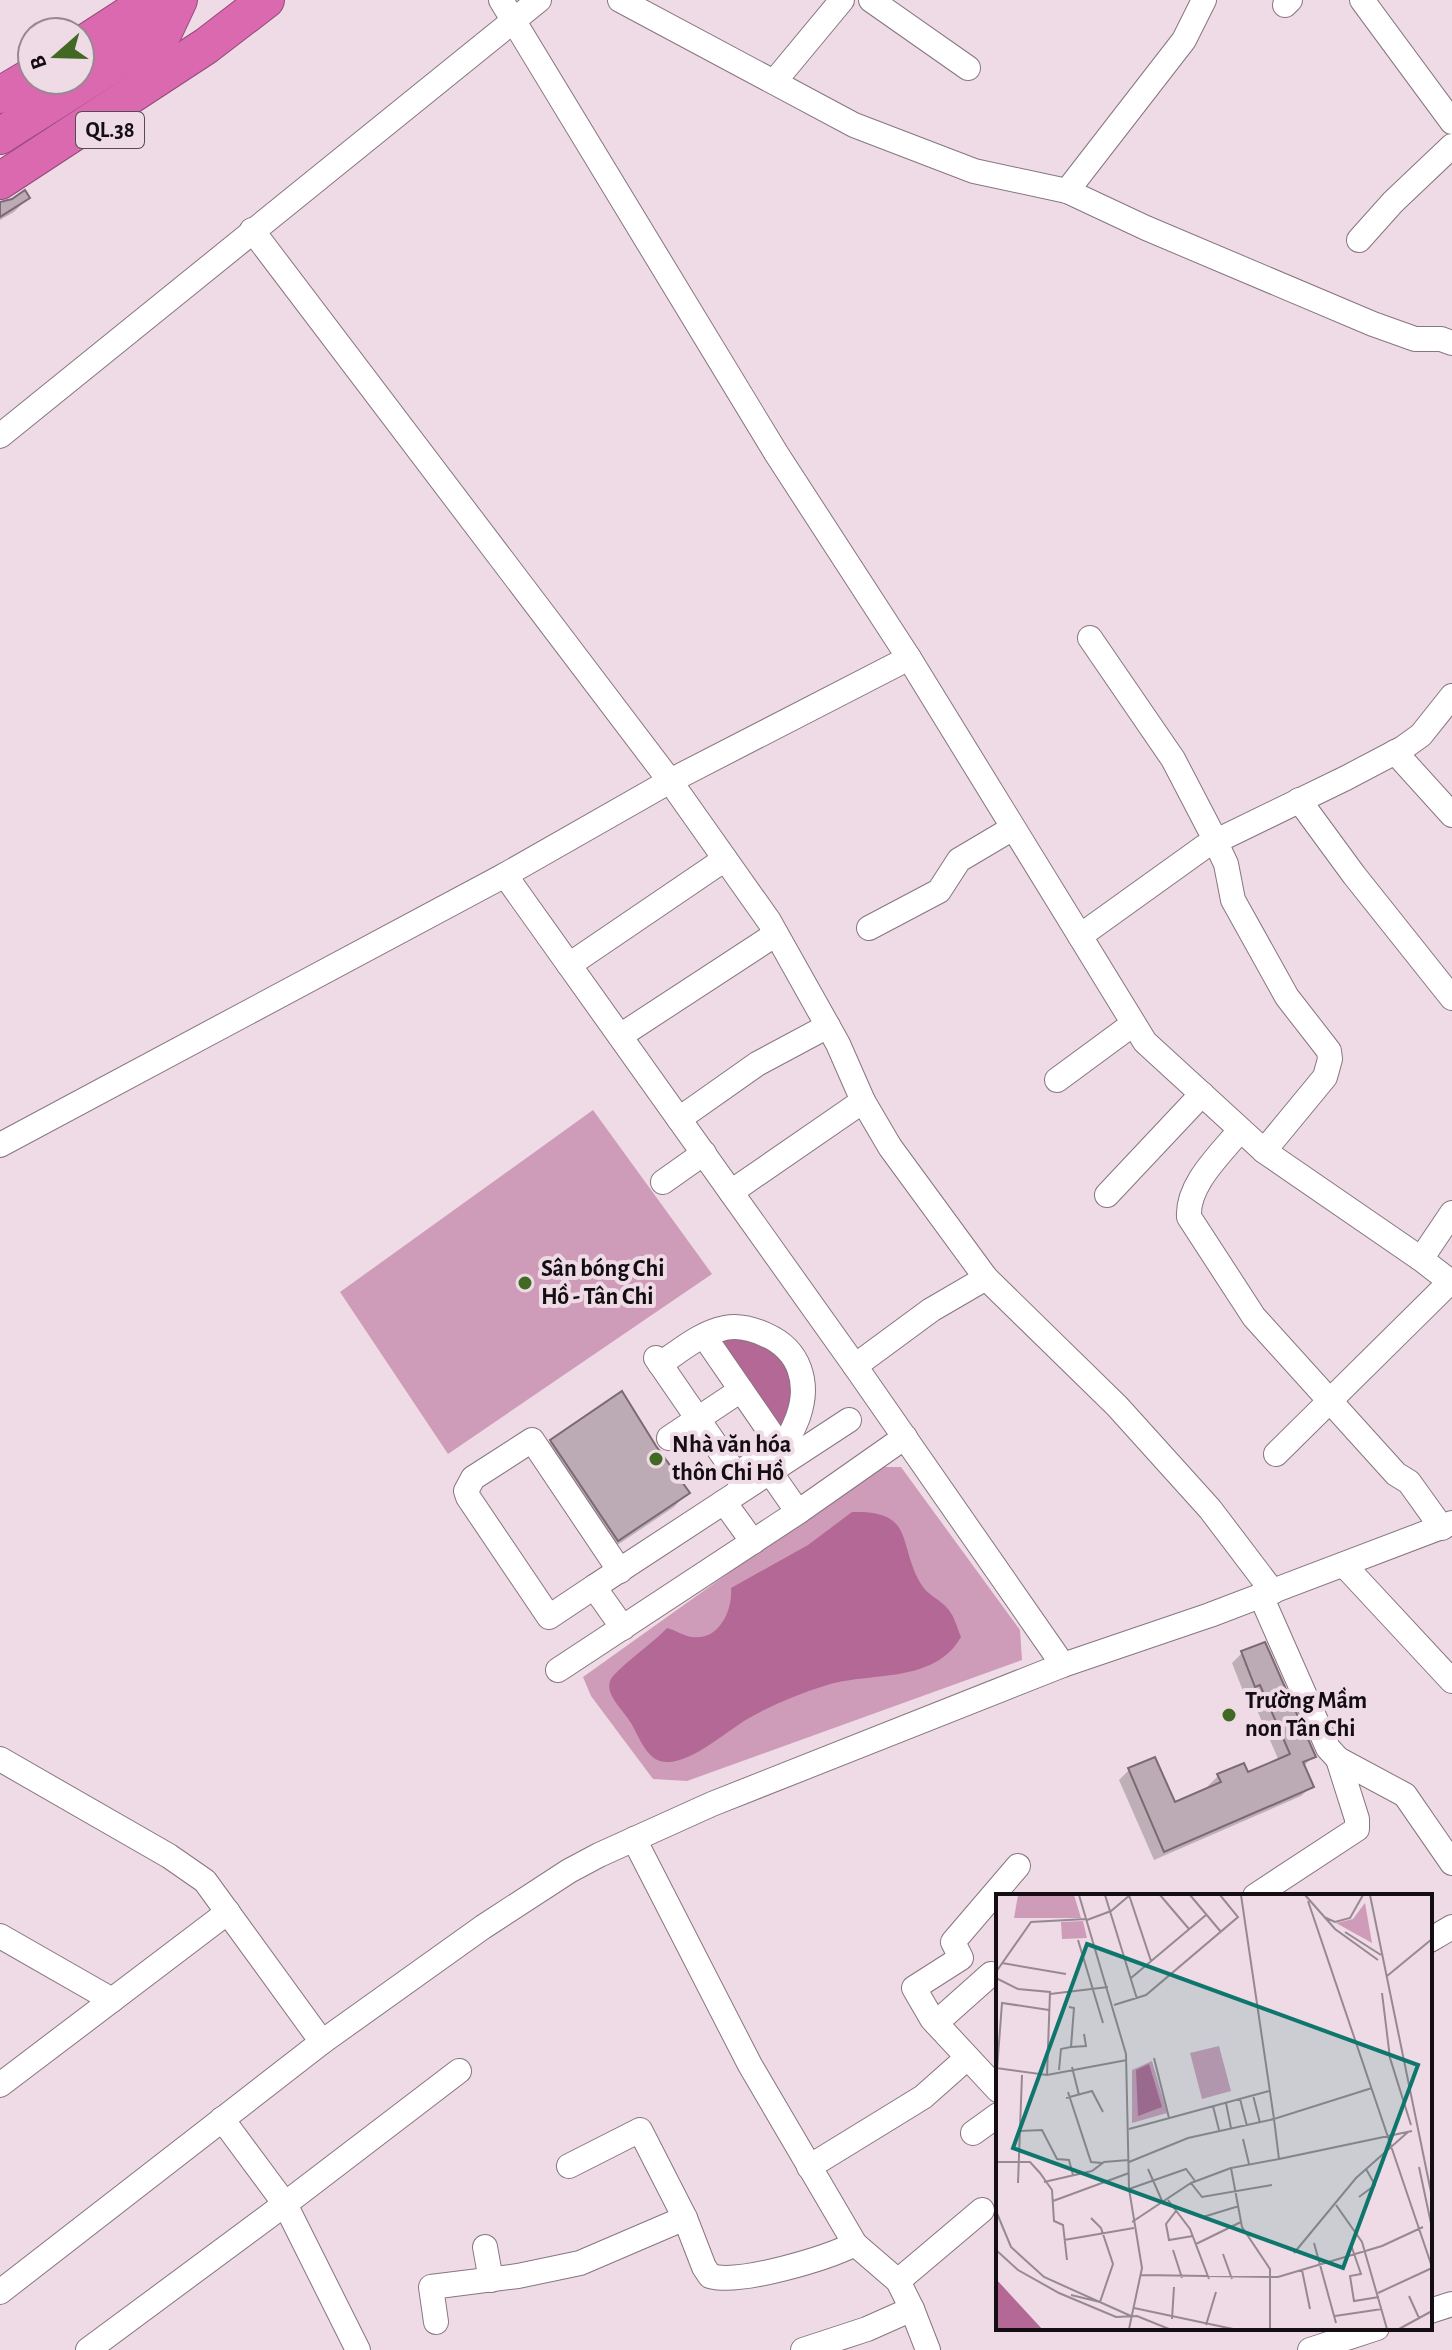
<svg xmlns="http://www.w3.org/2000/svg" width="1452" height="2350" font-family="'Alegreya Sans',sans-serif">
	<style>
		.green { fill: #ce9cb9 }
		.water { fill: #b36895 }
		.shadow { fill: #0003 }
		.building { fill: #bcaab4; stroke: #7b6a73; stroke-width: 2 }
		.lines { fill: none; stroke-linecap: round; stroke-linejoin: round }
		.minor-casing { stroke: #87757f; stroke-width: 26 }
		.highway-casing { stroke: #954979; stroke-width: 38 }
		.minor { stroke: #fff; stroke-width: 24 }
		.highway { stroke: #da69b0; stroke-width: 36 }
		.poi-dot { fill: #426924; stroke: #eedbe5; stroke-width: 3 }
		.labels { text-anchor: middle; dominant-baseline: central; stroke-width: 8; stroke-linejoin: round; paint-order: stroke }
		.shield { fill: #eedbe5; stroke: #554c51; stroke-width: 2 }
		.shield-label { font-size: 22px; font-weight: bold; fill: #140e12 }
		.poi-label { font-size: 24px; font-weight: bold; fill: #140e12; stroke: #eedbe5; text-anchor: start }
		.inset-road { fill: none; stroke: #978991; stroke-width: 2 }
		.view { fill: #0f766e; fill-opacity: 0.15; stroke: #0f766e; stroke-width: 4 }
		.inset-edge { fill: none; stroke: #140e12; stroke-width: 4 }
	</style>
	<rect width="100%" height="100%" fill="#eedbe5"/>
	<g class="green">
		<path d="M593 1110 712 1274 448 1454 340 1292Z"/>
		<path d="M877 1467H901L1020 1630 1022 1660 687 1781 653 1779 591 1696 583 1677Z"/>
	</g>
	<g class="water">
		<path d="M716 1339C724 1339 733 1338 741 1339 766 1342 792 1361 793 1388 794 1402 785 1418 780 1431Z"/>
		<path d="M852 1512C916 1510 897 1544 921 1584 927 1595 940 1599 948 1609 955 1617 957 1628 961 1637 934 1685 868 1671 824 1686 799 1694 774 1704 751 1717 728 1729 687 1769 660 1761 646 1757 638 1735 631 1723 625 1712 605 1695 610 1681 613 1671 657 1640 667 1628 675 1630 684 1636 692 1637 719 1641 733 1610 731 1588L808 1545Z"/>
	</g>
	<g class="shadow">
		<path d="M28 198 14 212 0 220V204Z"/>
		<path d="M551 1441 655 1447 687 1493 674 1507 604 1554 537 1455Z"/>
		<path d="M1242 1653 1313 1756 1303 1767 1312 1786 1301 1796 1154 1860 1119 1780 1129 1770 1173 1805 1210 1789 1208 1786 1218 1776 1247 1775 1279 1761 1250 1694 1245 1696 1232 1663Z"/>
	</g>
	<g class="building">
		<path d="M25 190 30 198 0 217V202L12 199Z"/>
		<path d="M622 1391 656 1446 690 1493 618 1541 550 1440Z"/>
		<path d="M1265 1642 1316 1757 1303 1762 1314 1787 1164 1852 1128 1768 1155 1757 1175 1802 1221 1782 1217 1774 1244 1763 1248 1772 1290 1754 1260 1685 1255 1687 1241 1651Z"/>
	</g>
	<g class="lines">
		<defs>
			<g id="minor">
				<path d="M501 0 776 453 909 658 670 781 769 921 838 1044 863 1101 890 1147 986 1278 1117 1406 1210 1509 1273 1592"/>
				<path d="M620 0 854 125 974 171 1067 191 1146 228 1373 324 1415 339H1441L1452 343"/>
				<path d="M871 0 968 68"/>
				<path d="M1362 0 1452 122"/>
				<path d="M1285 5 1290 0"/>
				<path d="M774 82 842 0"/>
				<path d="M1067 191 1184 40 1204 0"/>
				<path d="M1359 240 1393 202 1452 146"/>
				<path d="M0 436 539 0"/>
				<path d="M1090 638 1173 759 1210 830 1226 864 1233 900 1287 997 1329 1051 1330 1059 1325 1077 1264 1151"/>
				<path d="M909 658 1080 936 1204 847 1346 778 1403 748 1421 735 1452 696"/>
				<path d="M1395 752 1452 815"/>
				<path d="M1299 800 1354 875 1452 998"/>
				<path d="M505 875 855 1366 1063 1665"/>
				<path d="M869 928 939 891 959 860 1013 828"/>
				<path d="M1080 936 1145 1042 1264 1151 1421 1259 1452 1283"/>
				<path d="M569 965 725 859"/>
				<path d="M620 1036 776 934"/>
				<path d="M1057 1080 1133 1024"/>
				<path d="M679 1119 757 1064 828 1026"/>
				<path d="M1240 1130C1221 1154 1187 1184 1189 1217L1254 1317 1396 1474 1409 1482 1442 1528"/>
				<path d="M0 1145 505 875 670 781 252 230"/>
				<path d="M663 1182 704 1153"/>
				<path d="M731 1192 863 1101"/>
				<path d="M1107 1195 1202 1094"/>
				<path d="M1421 1259 1452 1213"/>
				<path d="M704 1336 779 1445"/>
				<path d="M656 1358 744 1486"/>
				<path d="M660 1364C680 1351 700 1333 725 1328 739 1325 753 1329 766 1335 800 1350 810 1383 798 1417 795 1424 792 1433 787 1439 773 1453 752 1463 736 1475"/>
				<path d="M855 1366 931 1310 986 1278"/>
				<path d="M669 1438 741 1390"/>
				<path d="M1276 1454 1450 1282"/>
				<path d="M770 1472 798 1512"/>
				<path d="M724 1502 753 1542"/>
				<path d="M1345 1566 1452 1681"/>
				<path d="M594 1587 549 1617 468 1497 466 1491 473 1478 532 1440 620 1571"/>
				<path d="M1261 1596 1328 1748 1338 1759 1405 1795 1452 1863"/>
				<path d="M623 1628 594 1587 849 1420"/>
				<path d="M558 1670 798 1512 905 1437"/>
				<path d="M0 1759 169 1856 205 1881 322 2042"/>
				<path d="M634 1839 750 2065 855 2244 898 2281 912 2309 928 2350"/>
				<path d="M1255 1896 1357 1829V1819L1338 1759"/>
				<path d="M0 1936 112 2000"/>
				<path d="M1430 1940 1452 1927"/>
				<path d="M936 2023 991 1974"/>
				<path d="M0 2085 228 1912"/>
				<path d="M998 2090 932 2019 914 1988 961 1958 953 1942 1018 1866"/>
				<path d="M222 2119 285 2204 358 2350"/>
				<path d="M973 2133 998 2115"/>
				<path d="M569 2166 640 2130 685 2218"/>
				<path d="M809 2167 923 2097 967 2058"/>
				<path d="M485 2247 491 2280"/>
				<path d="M898 2281 982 2210"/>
				<path d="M0 2292 322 2042 483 1927 569 1871 599 1855 712 1804 1063 1665 1210 1615 1452 1523"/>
				<path d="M1430 2311 1452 2304"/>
				<path d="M436 2322 431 2287 518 2276 580 2263 685 2218 704 2267 710 2276C740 2285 827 2258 855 2244"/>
				<path d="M88 2350 285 2204 459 2071"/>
				<path d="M803 2350 867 2329 912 2309"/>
				<path d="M1310 2350 1377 2328"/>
			</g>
			<g id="highway">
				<path d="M80 46 134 11 176 0"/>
				<path d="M0 95 32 76"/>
				<path d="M0 136 164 32 179 0"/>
				<path d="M0 181 206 46 266 0"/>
			</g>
		</defs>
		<use href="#minor" class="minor-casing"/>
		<use href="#highway" class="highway-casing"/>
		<use href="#minor" class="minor"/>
		<use href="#highway" class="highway"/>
	</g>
	<g class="poi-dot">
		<circle cx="525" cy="1283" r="8"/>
		<circle cx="656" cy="1459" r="8"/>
		<circle cx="1229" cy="1715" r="8"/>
	</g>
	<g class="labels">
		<rect class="shield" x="76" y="112" width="68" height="36" rx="6"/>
		<g class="shield-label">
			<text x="110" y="130">QL.38</text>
		</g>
		<g class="poi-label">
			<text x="541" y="1269">Sân bóng Chi<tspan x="541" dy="28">Hồ - Tân Chi</tspan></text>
			<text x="672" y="1445">Nhà văn hóa<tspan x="672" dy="28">thôn Chi Hồ</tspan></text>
			<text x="1245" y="1701">Trường Mầm<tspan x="1245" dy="28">non Tân Chi</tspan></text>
		</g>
	</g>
	<g transform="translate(996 1894)">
		<rect width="436" height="436" fill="#eedbe5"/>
		<path d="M22 1H78L85 24H18ZM369 9 376 49 340 29 357 25ZM87 27 91 44 66 45 65 28ZM223 152 235 197 206 205 194 159ZM156 167 171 219 136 229V176Z" fill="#ce9cb9"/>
		<path d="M153 170 166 213 142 222 140 176ZM0 385 46 435H0Z" fill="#b36895"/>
		<path class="inset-road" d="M83 1 130 160 133 295 146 374 133 435M109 1 141 105M133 1 155 67M164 1 193 35M194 1 225 38M245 1 278 225 376 194M309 1 339 35 382 66M374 1 436 303M312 7 436 373M328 23 339 28 354 24 367 1M91 26 115 17 134 1M349 38 385 61M82 46 107 129M6 69 70 80M0 78 35 28 90 25M391 82 436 45M0 84 22 95 54 98 51 181M135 84 210 21M386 99 394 164 415 231M54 100 112 93M118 111 150 101 242 23 224 1M75 153 90 152 88 140M158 164 173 224M76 173 83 201M0 174 51 181 131 166M1 175 6 109 53 116M63 176 65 155 75 153 78 114 73 113M72 198 95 268 106 269M257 201 264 229M70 204 96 197 107 218M244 205 251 232M230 209 235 234M217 212 223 236M133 235 273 197M24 237 46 236 61 265 73 266 77 281M247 245 253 270M0 268H34L44 279 56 296 58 327 67 331 71 366M133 268 192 244 278 225 283 265 416 237M423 273 436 334M152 275 167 309M48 288 96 277 108 268 133 266M22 289 26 181M195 289 206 303 276 291M133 295 190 275 199 287M363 303 379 291 370 275M172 306 194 335 213 385M57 307 133 279M340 311 366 348 391 435M0 317 15 353 48 383 135 422M180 317 170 330 173 346 197 342M207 323 243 312M95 324 105 334 117 370 104 408M136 328 195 289 235 274M68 346 138 334M318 349 340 429M200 350 245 328M355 351 365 380 354 382 358 407 383 403M0 356 22 376 63 399 120 423 141 422 173 435M177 356 186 384M298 359 360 284 412 238M227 360 236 385M306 376 314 415M145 381 282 383 386 352 427 333M382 399 436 374M75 401 104 408M413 402 423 424M138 414 237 435M339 422 386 415M176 425 178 393M210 431 220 398M274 435V375L246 333 235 274 283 265M403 435 436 417"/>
		<path class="view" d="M91 50 422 171 347 374 17 254Z"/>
		<rect width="436" height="436" class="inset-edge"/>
	</g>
	<g transform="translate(56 56) rotate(250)"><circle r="38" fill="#eedbe5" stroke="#978991" stroke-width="2"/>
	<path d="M0-6L14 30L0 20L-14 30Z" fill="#426924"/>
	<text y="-12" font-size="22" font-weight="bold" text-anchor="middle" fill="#140e12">B</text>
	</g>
</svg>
